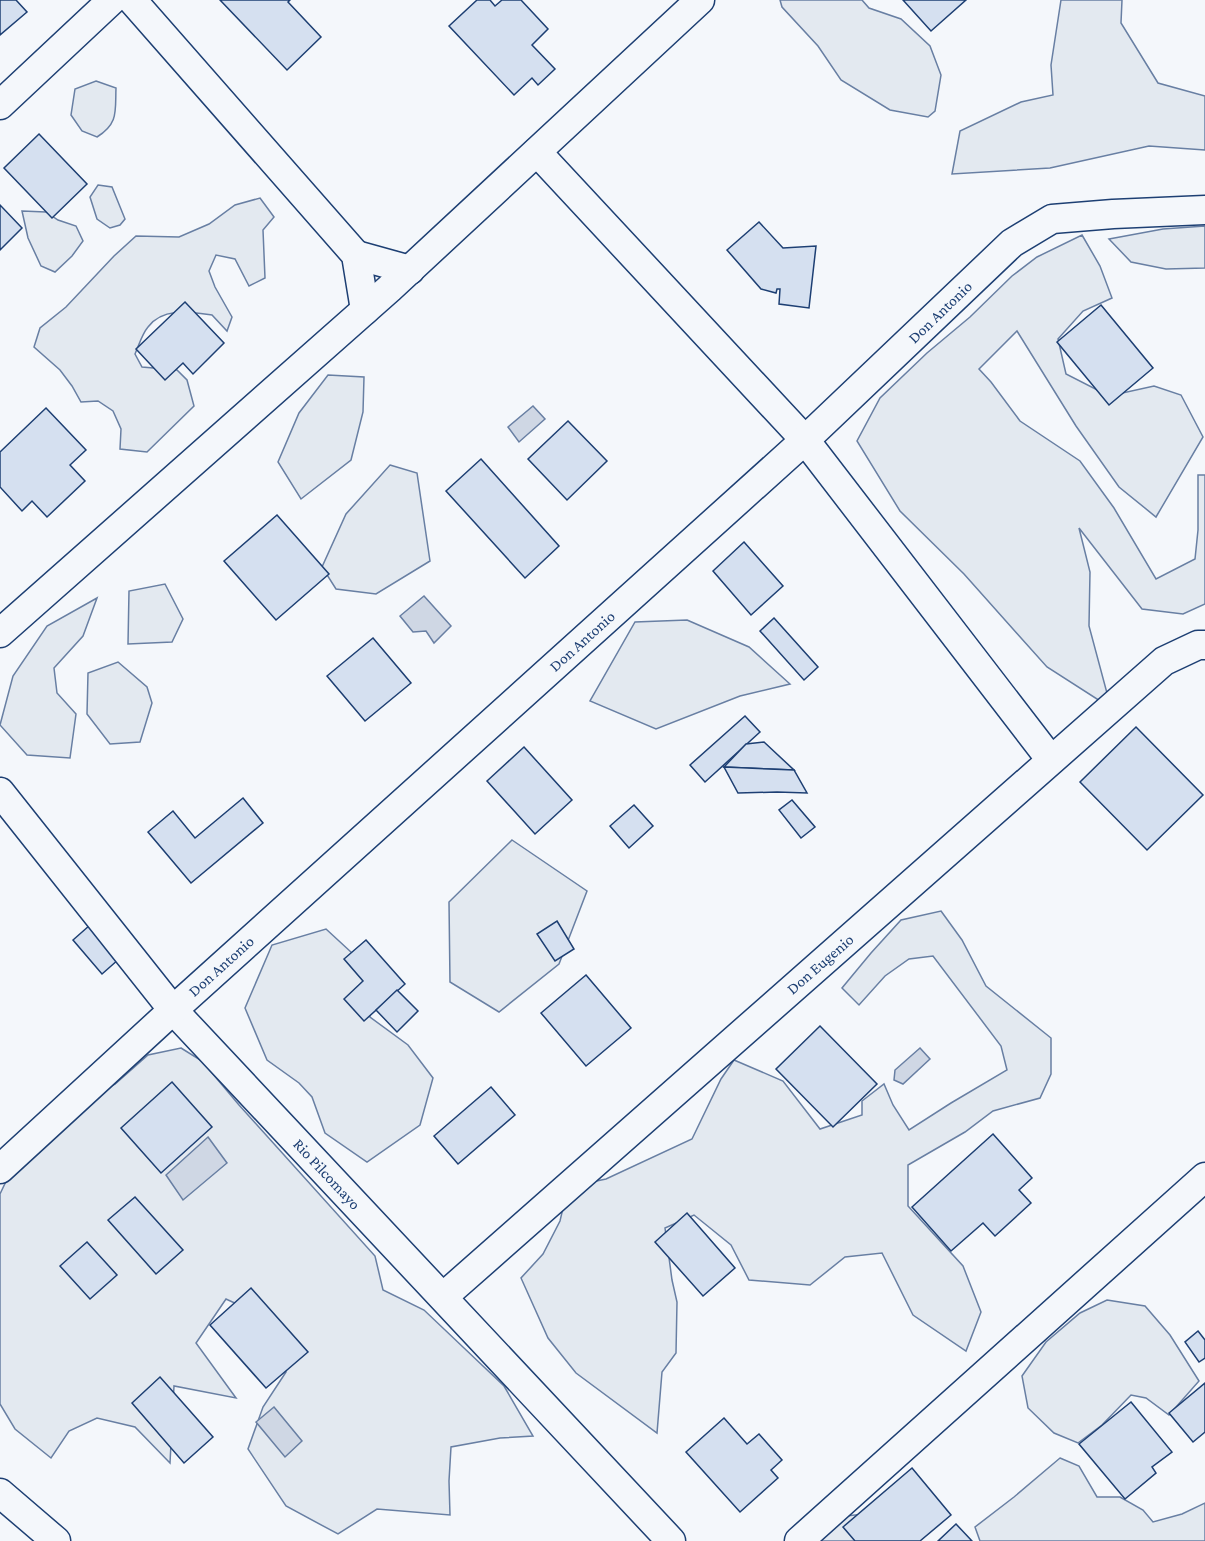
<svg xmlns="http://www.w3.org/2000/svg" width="1205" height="1541" font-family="'Crimson Pro',serif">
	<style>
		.green { fill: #e3e9f0; stroke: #687fa3; stroke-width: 1.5 }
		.water { fill: #cfd7e4; stroke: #687fa3; stroke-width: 1.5 }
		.building { fill: #d5e0f0; stroke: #1d3f73; stroke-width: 1.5 }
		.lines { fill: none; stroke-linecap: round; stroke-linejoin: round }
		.street-casing { stroke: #1d3f73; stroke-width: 31 }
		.street { stroke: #f4f7fb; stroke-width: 28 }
		.labels { text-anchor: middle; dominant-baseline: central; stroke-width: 4.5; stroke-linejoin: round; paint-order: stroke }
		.street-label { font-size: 16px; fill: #1d3f73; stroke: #f4f7fb }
	</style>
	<rect width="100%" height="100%" fill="#f4f7fb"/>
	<g class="green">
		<path d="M780 0H862L869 8 901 19 930 46 941 75 935 111 928 117 890 110 841 80 818 46 782 7Z"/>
		<path d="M1061 0H1122L1121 23 1158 83 1205 96V150L1149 146 1050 168 952 174 960 131 1021 102 1053 95 1051 65Z"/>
		<path d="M96 81 116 88C115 111 119 123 97 137L82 131 71 115 75 89Z"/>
		<path d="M98 185 112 187 125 219 120 225 110 228 97 219 90 197Z"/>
		<path d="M260 198 274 217 263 230 265 278 249 286 235 259 216 255 209 271 215 287 232 317 227 331 212 315C190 312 163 307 148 327 142 334 139 345 135 354L142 367 177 370 187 380 194 406 147 452 120 449 121 429 113 411 98 401 81 402 72 386 60 370 34 347 40 328 66 307 114 256 136 236 179 237 209 224 235 205Z"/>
		<path d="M22 211 46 212 58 220 76 226 83 241 72 256 55 272 41 266 28 238Z"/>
		<path d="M1205 226V268L1166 269 1131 262 1109 239 1163 229Z"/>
		<path d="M1082 235 1100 266 1112 298 1083 311 1058 339 1066 374 1109 396 1154 386 1181 395 1203 437 1156 517 1119 487 1076 426 1017 331 979 369 991 382 1020 421 1080 461 1114 508 1156 579 1195 559 1198 530V475H1205V604L1183 614 1142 609 1079 528 1090 572 1089 626 1111 708 1047 667 964 574 900 511 857 441 880 398 927 353 970 317 1012 276 1037 257Z"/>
		<path d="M328 375 364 377 363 412 351 460 301 499 278 462 299 413Z"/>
		<path d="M390 465 417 473 430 561 376 594 336 589 322 567 346 514Z"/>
		<path d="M165 584 183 619 172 642 128 644 129 591Z"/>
		<path d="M97 598 83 636 54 668 57 693 76 714 70 758 27 755 0 725 13 676 47 626Z"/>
		<path d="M687 620 749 647 790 684 740 696 656 729 590 701 635 622Z"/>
		<path d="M118 662 147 687 152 703 140 742 110 744 87 714 88 673Z"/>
		<path d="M512 840 587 891 559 964 499 1012 450 982 449 902Z"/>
		<path d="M941 911 962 940 986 986 1051 1038V1074L1040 1098 993 1111 965 1132 908 1165V1206L963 1266 981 1312 966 1351 913 1315 882 1253 845 1257 810 1285 749 1280 731 1245 694 1215 665 1228 672 1280 677 1302 676 1353 662 1372 657 1433 576 1373 548 1338 521 1278 543 1254 560 1221 568 1187 606 1179 692 1139 721 1079 734 1060 783 1081 820 1129 862 1115V1101L884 1084 893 1105 909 1130 951 1103 1007 1070 1001 1046 933 956 909 959 885 976 859 1005 842 988 871 953 901 920Z"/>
		<path d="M326 929 364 964 370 1017 408 1045 433 1078 420 1125 367 1162 325 1133 312 1097 299 1083 267 1060 245 1008 272 945Z"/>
		<path d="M181 1048 202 1061 239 1105 375 1256 383 1290 424 1310 504 1386 533 1436 500 1438 451 1447 449 1481 450 1515 377 1509 338 1534 286 1506 248 1449 263 1407 286 1372 278 1323 226 1299 196 1343 236 1398 174 1386 170 1463 135 1427 97 1418 69 1431 51 1458 15 1429 0 1404V1194L22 1148 64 1109 115 1084 148 1055Z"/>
		<path d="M1107 1300 1145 1306 1170 1335 1199 1381 1169 1415 1146 1398 1131 1395 1102 1425 1078 1443 1054 1433 1028 1408 1022 1376 1046 1342 1080 1313Z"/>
		<path d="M1060 1458 1079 1466 1097 1497H1120L1143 1510 1153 1522 1182 1514 1205 1503V1541H980L975 1527 1014 1497Z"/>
		<path d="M864 1514 868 1541H799L846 1516Z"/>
	</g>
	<g class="water">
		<path d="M533 406 545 419 519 442 508 427Z"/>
		<path d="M424 596 451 626 434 643 426 631 413 632 400 616Z"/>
		<path d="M920 1048 930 1059 903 1084 894 1080 895 1070Z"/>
		<path d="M208 1137 227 1163 183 1200 166 1175Z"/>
		<path d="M274 1407 302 1441 285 1457 256 1422Z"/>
	</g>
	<g class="building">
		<path d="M0 0H16L27 12 0 35Z"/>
		<path d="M220 0H290L288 2 321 37 287 70Z"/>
		<path d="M477 0H490L495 6 502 0H521L548 29 532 45 555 69 538 85 532 78 514 95 449 26Z"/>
		<path d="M903 0H966L931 31Z"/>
		<path d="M39 134 87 184 52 218 4 168Z"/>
		<path d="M0 205 22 228 0 250Z"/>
		<path d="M759 222 783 248 816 246 809 308 779 304 780 289H777L776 293 761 289 727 250Z"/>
		<path d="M185 302 224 343 193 374 183 363 165 380 136 349Z"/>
		<path d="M1101 305 1153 368 1109 405 1057 342Z"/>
		<path d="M46 408 86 450 70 465 85 481 47 517 32 501 22 511 0 487V452Z"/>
		<path d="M568 421 607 461 567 500 528 459Z"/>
		<path d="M481 459 559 546 525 578 446 491Z"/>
		<path d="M277 515 329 574 276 620 224 561Z"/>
		<path d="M744 542 783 586 751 615 713 571Z"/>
		<path d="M774 618 818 667 804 680 760 631Z"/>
		<path d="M373 638 411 683 365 721 327 676Z"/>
		<path d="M745 716 760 732 705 782 690 765Z"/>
		<path d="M1136 727 1203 795 1147 850 1080 782Z"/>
		<path d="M764 742 794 770 724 767 746 744Z"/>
		<path d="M524 747 572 800 535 834 487 781Z"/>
		<path d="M724 767 794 770 807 793 777 792 738 793Z"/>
		<path d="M243 798 263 823 191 883 148 832 173 811 195 838Z"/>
		<path d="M792 800 815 827 801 838 779 810Z"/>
		<path d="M634 805 653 826 629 848 610 826Z"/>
		<path d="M557 921 574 949 555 961 537 934Z"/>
		<path d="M90 925 119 959 102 974 73 940Z"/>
		<path d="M366 940 405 984 364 1021 344 999 363 981 344 959Z"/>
		<path d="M586 975 631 1028 586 1066 541 1013Z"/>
		<path d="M397 990 418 1011 397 1032 376 1010Z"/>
		<path d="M820 1026 877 1084 833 1127 776 1069Z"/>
		<path d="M172 1082 212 1127 161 1173 121 1128Z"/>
		<path d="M491 1087 515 1115 458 1164 434 1136Z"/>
		<path d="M993 1134 1032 1178 1019 1190 1031 1203 995 1236 983 1223 951 1251 912 1207Z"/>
		<path d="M135 1197 183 1250 156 1274 108 1220Z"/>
		<path d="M687 1213 735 1268 703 1296 655 1242Z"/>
		<path d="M87 1242 117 1275 90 1299 60 1266Z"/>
		<path d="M251 1288 308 1352 266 1388 210 1325Z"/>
		<path d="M1198 1331 1205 1340V1358L1199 1362 1185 1342Z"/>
		<path d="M160 1377 213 1437 184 1463 132 1403Z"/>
		<path d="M1205 1383V1432L1193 1442 1169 1413Z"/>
		<path d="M1131 1402 1172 1452 1152 1467 1156 1473 1125 1499 1079 1444Z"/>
		<path d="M724 1418 747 1444 759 1434 782 1460 771 1470 778 1478 740 1512 686 1452Z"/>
		<path d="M912 1468 951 1515 920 1541H855L843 1527Z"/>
		<path d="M956 1524 972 1541H938Z"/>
	</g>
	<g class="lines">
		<defs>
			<g id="street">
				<path d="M132 0 356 255 365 310"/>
				<path d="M0 105 112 0"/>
				<path d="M537 152 805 440 1051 760"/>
				<path d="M356 255 410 270"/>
				<path d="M0 633 390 288 700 0"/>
				<path d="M0 792 173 1010 671 1541"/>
				<path d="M0 1169 173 1010 805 440 1012 243 1052 219 1113 214 1205 210"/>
				<path d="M443 1297 1164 661 1198 645H1205"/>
				<path d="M0 1493 56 1541"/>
				<path d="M799 1541 1205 1177"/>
			</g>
		</defs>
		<use href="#street" class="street-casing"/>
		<use href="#street" class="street"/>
	</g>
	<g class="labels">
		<g class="street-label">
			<text transform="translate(940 312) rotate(-44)">Don Antonio</text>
			<text transform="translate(582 641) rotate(-42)">Don Antonio</text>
			<text transform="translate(820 964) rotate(-41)">Don Eugenio</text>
			<text transform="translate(221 966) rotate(-42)">Don Antonio</text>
			<text transform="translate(327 1174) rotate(47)">Rio Pilcomayo</text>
		</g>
	</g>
</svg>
